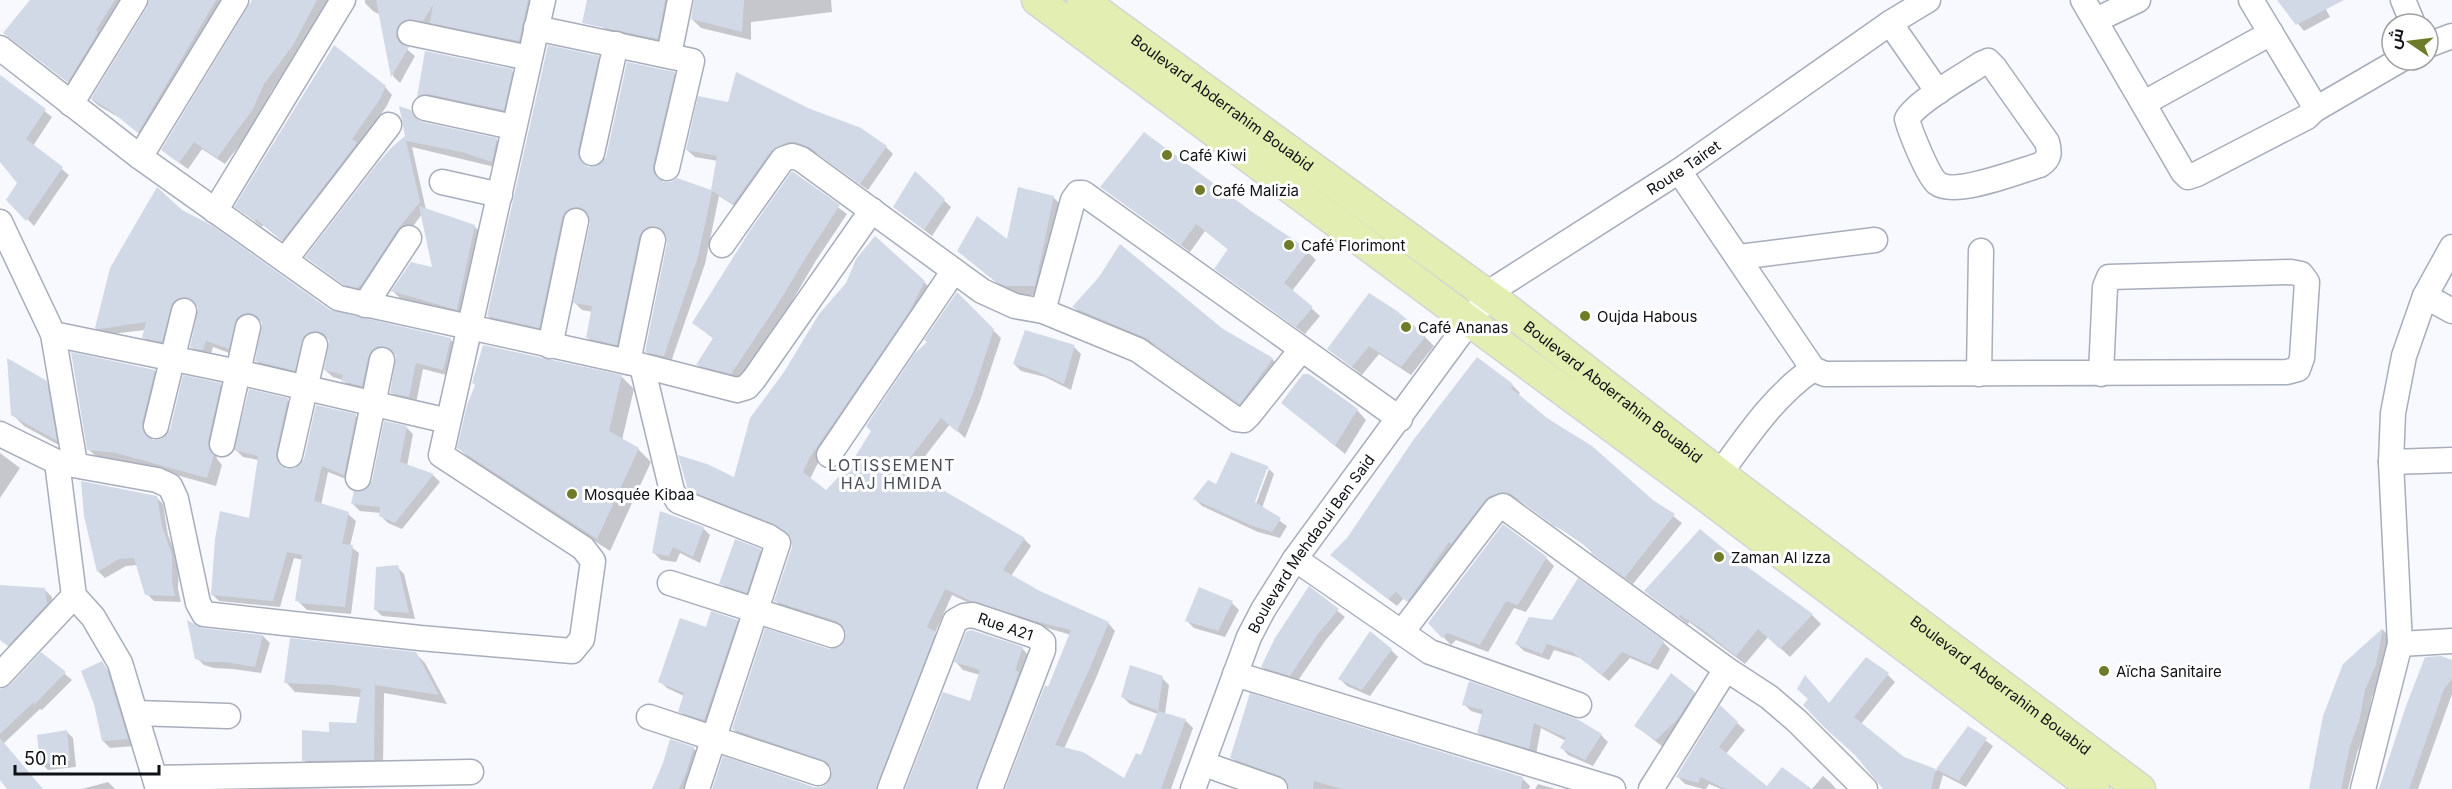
<svg xmlns="http://www.w3.org/2000/svg" width="2452" height="789" font-family="Inter,Cairo,sans-serif">
	<style>
		.shadow { fill: #0003; fill-rule: evenodd }
		.building { fill: #d2d9e6 }
		.lines { fill: none; stroke-linecap: round; stroke-linejoin: round }
		.minor-casing { stroke: #a7adba; stroke-width: 27 }
		.major-casing { stroke: #d4d4d5; stroke-width: 33 }
		.minor { stroke: #fff; stroke-width: 24 }
		.major { stroke: #e2eeb2; stroke-width: 30 }
		.poi-dot { fill: #6e7c29; stroke: #fff; stroke-width: 2 }
		.labels { text-anchor: middle; dominant-baseline: central; stroke-width: 6; stroke-linejoin: round; paint-order: stroke }
		.street-label { font-size: 15px; fill: #0e1115; stroke: #fff }
		.poi-label { font-size: 15px; fill: #0e1115; stroke: #fff; text-anchor: start }
		.neighbourhood-label { font-size: 16px; letter-spacing: 1.5px; fill: #494e5a; stroke: #fff }
	</style>
	<rect width="100%" height="100%" fill="#f7f9ff"/>
	<g class="shadow">
		<path d="M32 0H125L75 88 5 33Z"/>
		<path d="M150 0H228L146 139 120 118 99 106 92 100 149 8Z"/>
		<path d="M254 0H329L300 53 271 92 261 117 225 164 202 149 188 169 171 157Z"/>
		<path d="M365 0H531L527 48 439 30 434 24 431 28 403 39 404 47 415 56 400 83 393 76 380 15 373 11 365 3Z"/>
		<path d="M612 0H680L666 47 612 36 603 27Z"/>
		<path d="M695 0H831L832 12 751 22V40L701 28 692 19Z"/>
		<path d="M2279 0H2321L2330 17 2304 31Z"/>
		<path d="M598 57 605 64 585 158V166L588 168H598L674 73 681 80 660 173 663 183H671L677 180 712 192 718 161 695 157 687 150 700 98 886 147 893 154 868 190 818 154 805 149 741 210 719 196 705 264 671 362 654 358 646 351 668 243V235L657 233 624 351 595 345 588 338 593 312 582 310 575 303 592 223 588 214H580L546 334 496 323 488 316Z"/>
		<path d="M512 71 519 78 510 117 425 103 419 96Z"/>
		<path d="M0 76 52 117 33 146 69 175 34 226 8 199 19 183 0 158Z"/>
		<path d="M385 87 392 95 386 107 290 246 263 225 262 227 236 206Z"/>
		<path d="M410 111 420 122 497 140 504 147 499 168 412 147 426 210 474 226 481 233 464 316 400 298 393 291 434 269 422 214 364 294 352 291 307 257 407 136Z"/>
		<path d="M792 173 847 214 815 262 784 315 739 381 706 372 698 365 714 339 694 323Z"/>
		<path d="M915 173 951 207 932 236 902 213Z"/>
		<path d="M1102 187 1250 212 1308 252 1316 260 1292 291 1320 316 1305 334 1216 269 1229 250 1205 231 1190 252Z"/>
		<path d="M1053 197 1063 207 1044 295H1016L1007 291 969 260 1008 241Z"/>
		<path d="M181 212 329 311 450 339 457 346 450 376 423 369 416 403 399 399 391 392 397 356 394 353H384L369 392 350 388 343 380 333 377 325 370 330 341 327 338H319L301 377 264 368 257 361 263 323 259 319 251 320 235 355 213 347 210 357 198 354 191 347 199 307 195 303 187 304 169 348 151 344 144 337 145 330 103 335 96 328Z"/>
		<path d="M924 282 932 290 916 320 817 465 810 479 826 492 851 466 957 294 1001 338 980 401 965 438 950 424 912 473 1024 539 1031 546 1011 576 1039 592 1108 623 1115 631 1096 678 1064 749 1125 781 1142 757 1158 714 1130 704 1123 697 1162 678 1169 685 1165 714 1185 720 1193 728 1171 789H1007L1071 635 980 608 952 595 935 633 942 641 885 789H713L822 788 833 779V769L831 766 741 736 733 729 766 630 835 651 843 646 847 639 845 628 783 608 776 601 793 548V538L784 531 697 497 689 489 735 480Z"/>
		<path d="M1074 307 1222 331 1272 359 1279 366 1247 410 1155 345 1081 314Z"/>
		<path d="M1425 337 1434 346 1411 375 1379 354 1362 375 1329 349Z"/>
		<path d="M484 346 622 377 634 389 622 440 638 449 651 462 610 551 472 461 459 448 477 386Z"/>
		<path d="M1074 347 1081 354 1071 390 1045 377 1021 371 1014 364Z"/>
		<path d="M1478 359 1512 385 1520 393 1518 396 1682 523 1633 584 1601 560 1583 544 1520 501 1513 499 1415 608 1404 598 1397 606 1340 562 1348 539Z"/>
		<path d="M154 371 163 380 150 433 153 441H161L220 384 229 393 216 451 217 459 222 465 216 486 126 461 98 458 88 449Z"/>
		<path d="M46 382 57 393 66 449 24 426 13 415Z"/>
		<path d="M287 400 295 407 282 460 283 468 286 470H295L356 416 363 423 351 481 328 472 321 505 348 514 356 521 350 546 359 553 351 614 307 610 297 600 303 560 294 558 280 607 219 601 212 594 251 520 258 460 243 457 236 450Z"/>
		<path d="M1283 403 1357 410 1366 420 1345 454Z"/>
		<path d="M406 427 413 434 407 466 434 476 440 482 402 529 388 523 381 516V513L360 511 353 504 373 482Z"/>
		<path d="M0 453 20 468 0 498Z"/>
		<path d="M1267 467 1274 474 1262 508 1287 526 1280 538 1258 532 1202 506 1195 499 1217 486ZM1265 469H1269L1254 509 1251 508Z"/>
		<path d="M156 497 163 504 168 535 179 563 178 589 181 602 154 601 147 594 138 565 126 566 105 578 98 571Z"/>
		<path d="M703 528 710 535 700 563 680 553 676 562 661 560 654 553Z"/>
		<path d="M760 550 767 557 754 599 728 590 721 583Z"/>
		<path d="M1546 558 1554 566 1526 612 1514 608 1488 652 1456 640 1451 645 1430 623Z"/>
		<path d="M1734 559 1812 615 1821 624 1790 657 1768 637 1745 664 1689 622 1688 624 1646 591Z"/>
		<path d="M397 567 404 574 415 619 382 616 375 609Z"/>
		<path d="M0 586 44 589 52 597 53 611 16 652 0 639Z"/>
		<path d="M1309 588 1345 617 1325 641 1297 682 1269 673 1262 667Z"/>
		<path d="M1232 603 1239 610 1225 637 1194 628 1187 621Z"/>
		<path d="M737 621 744 628 711 726 687 718 680 711 684 696 667 688 660 681 707 629Z"/>
		<path d="M202 630 263 636 270 643 261 673 233 669 214 668 204 665 197 658Z"/>
		<path d="M2383 630 2390 637 2383 673 2372 697 2366 730 2357 753 2348 789H2311L2345 665Z"/>
		<path d="M1663 642 1670 649 1658 670 1630 658 1609 681 1580 658 1554 650 1549 660 1524 651 1517 644Z"/>
		<path d="M1022 648 1029 656 985 789H907L971 703 980 675 963 670 956 662Z"/>
		<path d="M1391 650 1398 657 1370 696 1347 686 1340 679Z"/>
		<path d="M415 653 425 663 447 704 384 693 383 769 313 770 304 760 330 734 357 724 361 697 295 692 286 682Z"/>
		<path d="M41 654 72 680 42 710 40 709 3 744 42 789H9L0 778V692L11 686Z"/>
		<path d="M2452 661V694L2418 789H2382Z"/>
		<path d="M102 663 113 677 134 746 110 748 103 741Z"/>
		<path d="M1888 675 1895 682 1861 724 1903 759 1936 771 1968 728 1993 746 1966 787 1943 775 1939 789H1885L1830 705Z"/>
		<path d="M1694 693 1701 700 1663 747 1636 726Z"/>
		<path d="M1464 704 1601 735 1608 742 1593 766 1568 755 1562 748 1566 741 1541 728 1536 755 1485 739 1478 732 1484 715 1471 711Z"/>
		<path d="M1737 723 1745 730 1725 755 1767 788 1810 789H1721L1709 784 1706 789H1703L1685 784 1677 776Z"/>
		<path d="M66 731 73 738 76 767 48 770 41 763Z"/>
		<path d="M693 748 700 755 688 789H654L664 764Z"/>
		<path d="M1232 758 1522 778 1530 786 1529 789H1290L1288 782 1239 765Z"/>
		<path d="M1823 776 1831 783 1836 789H1812Z"/>
		<path d="M108 782 115 789H82Z"/>
		<path d="M1538 784 1556 789H1535Z"/>
	</g>
	<g class="building">
		<path d="M30 0H115L96 30 98 32 68 82 3 33Z"/>
		<path d="M149 0H216L138 133 111 111 92 99 90 100 147 7Z"/>
		<path d="M252 0H317L293 45 264 84 253 109 217 158 194 142 179 163 161 150Z"/>
		<path d="M376 0H528L519 41 430 23 433 5 423 21 405 20 399 24 396 37 401 44 409 47 391 77Z"/>
		<path d="M587 0H665L658 39 582 23Z"/>
		<path d="M694 0H744L742 32 691 19Z"/>
		<path d="M2277 0H2344L2296 25Z"/>
		<path d="M334 45 386 86 380 99 352 139 357 143 282 241 256 219 255 221 234 207Z"/>
		<path d="M548 45 599 56 578 150 579 158 588 167 597 166 606 157 627 62 675 72 653 165 654 173 663 182H671L677 178 711 190 717 156 686 150 698 96 728 102 736 72 808 108 861 128 887 146 860 184 809 147 796 142H788L771 151 733 204 712 191 698 257 664 356 645 352 667 243 666 235 662 229 649 226 643 230 639 237 617 345 586 338 592 306 573 303 590 223 586 211 579 207 571 208 565 212 562 218 539 328 487 316Z"/>
		<path d="M425 51 513 69 504 110 428 94 417 97Z"/>
		<path d="M0 75 46 109 26 139 63 167 26 221 6 200 17 183 0 162Z"/>
		<path d="M399 106 411 110 415 118 422 122 497 138 492 162 462 152 406 141Z"/>
		<path d="M1144 132 1251 211 1309 250 1284 283 1313 307 1296 327 1214 269 1228 249 1196 224 1181 245 1100 187Z"/>
		<path d="M405 136 420 202 397 230 362 284 357 288 344 285 305 257 377 164 391 148Z"/>
		<path d="M792 171 840 205 808 254 776 307 731 374 696 365 713 338 692 323 749 232Z"/>
		<path d="M915 171 945 199 924 230 893 207Z"/>
		<path d="M157 187 182 210 213 226 330 310 451 338 443 370 416 363 409 397 390 393 396 356 391 349 378 346 372 350 368 357 362 386 341 381 343 375 324 370 329 341 324 334 318 331 310 332 304 336 295 371 255 361 262 323 258 317 250 313 243 314 237 318 229 349 206 341 203 350 190 348 198 308 193 300 187 297 179 298 173 302 162 342 142 338 146 322 100 329 95 328 110 268Z"/>
		<path d="M1018 187 1054 196 1035 286H1005L996 282 957 251 977 216 1007 239Z"/>
		<path d="M419 206 475 225 457 310 391 291 411 262 432 267Z"/>
		<path d="M875 236 925 281 909 312 810 457 803 472 826 490 850 465 871 431 866 426 915 353 927 342 924 340 957 292 994 329 973 393 957 432 941 418 904 466 917 475 1025 538 1003 570 1040 591 1109 622 1089 670 1055 745 1083 752 1124 778 1136 753 1141 755 1158 711 1186 719 1161 789H1005L1045 685 1048 687 1071 630 1042 623 971 601 945 589 927 627 936 632 876 789H712L723 756 814 787H821L828 783 832 771 829 764 823 760 732 729 765 628 828 649 841 646 845 640 846 633 843 626 836 621 774 601 792 547 791 538 774 524 688 490 678 455 707 464 734 477 750 418 784 372 819 314 846 283 856 259Z"/>
		<path d="M1120 244 1223 329 1273 358 1240 404 1146 338 1072 307 1099 277Z"/>
		<path d="M1369 293 1397 311 1426 336 1401 367 1369 346 1352 367 1327 349Z"/>
		<path d="M1025 330 1075 345 1064 384 1036 371 1013 364Z"/>
		<path d="M483 345 622 375 609 431 639 448 597 539 457 448 467 405 475 385 472 383Z"/>
		<path d="M71 352 155 370 142 423 146 436 153 440 161 439 170 430 183 375 221 383 208 441 209 449 214 455 207 478 116 453 87 450Z"/>
		<path d="M1477 357 1513 384 1511 388 1547 418 1592 446 1654 501 1675 514 1625 577 1591 553 1592 551 1573 536 1554 526 1511 494 1504 492 1490 496 1485 500 1451 544 1449 542 1407 602 1396 592 1388 599 1330 555 1347 538 1414 439Z"/>
		<path d="M7 358 47 381 57 441 11 415Z"/>
		<path d="M1303 374H1309L1358 409 1335 446 1281 403Z"/>
		<path d="M249 389 288 398 276 452 277 460 286 469 295 468 304 459 316 405 356 414 344 475 322 466 314 501 349 512 342 544 353 545 345 607 299 603V601H295L302 555 287 552 273 601 211 595 215 539 220 511 249 518 258 456 234 450Z"/>
		<path d="M384 421 407 426 400 462 434 474 395 523 379 516 380 507 351 504 354 491H363L372 481Z"/>
		<path d="M1231 452 1268 466 1255 502 1281 518 1272 532 1250 525 1193 499 1208 480 1216 484Z"/>
		<path d="M81 481 157 496 162 526 172 555V581L175 596 145 595 134 558 119 559 97 572 84 516Z"/>
		<path d="M660 511 704 527 693 557 673 547 669 556 652 553Z"/>
		<path d="M1503 524 1547 557 1518 605 1506 601 1480 645 1447 633 1442 638 1428 623Z"/>
		<path d="M1700 529 1735 558 1813 614 1780 649 1758 629 1736 656 1702 629 1680 615 1678 617 1644 591Z"/>
		<path d="M735 539 761 549 747 593 719 584Z"/>
		<path d="M398 565 409 613 374 610 376 567Z"/>
		<path d="M1578 578 1664 641 1650 664 1622 652 1602 675 1572 652 1547 644 1542 654 1515 644 1529 617 1552 620Z"/>
		<path d="M0 585 45 588 47 604 8 646 0 640Z"/>
		<path d="M1309 586 1339 609 1318 634 1290 676 1261 667 1275 638Z"/>
		<path d="M1199 587 1233 601 1218 631 1185 621Z"/>
		<path d="M711 611 738 620 704 720 678 712 684 693 658 682 680 618 706 627Z"/>
		<path d="M187 620 202 628 263 635 255 667 225 662H206L195 659Z"/>
		<path d="M2383 628 2376 665 2365 690 2359 722 2350 746 2341 789H2309L2323 716 2343 664Z"/>
		<path d="M971 630 1023 647 1015 670 1019 672 976 789H905L943 692 970 701 980 670 954 662 966 632Z"/>
		<path d="M1370 631 1392 649 1362 690 1338 679Z"/>
		<path d="M290 638 416 652 439 695 375 685 374 760 302 761V730L329 732V722L356 723 361 689 332 685 284 683Z"/>
		<path d="M41 652 66 672 34 705V702L0 734V690L10 685Z"/>
		<path d="M2441 656 2452 660V679L2444 689 2409 789H2379L2406 706 2425 657Z"/>
		<path d="M1866 657 1889 673 1854 717 1904 757 1936 769 1931 789H1883L1855 755 1825 728 1803 705 1808 699 1797 689 1805 675 1829 703Z"/>
		<path d="M102 661 107 669 128 739 102 741 94 704 81 671Z"/>
		<path d="M1130 665 1163 676 1158 711 1121 697Z"/>
		<path d="M1671 673 1695 692 1677 720 1656 740 1634 726Z"/>
		<path d="M1469 681 1577 719 1602 734 1585 760 1560 748 1566 738 1534 723 1529 749 1477 733 1483 710 1462 705Z"/>
		<path d="M1250 693 1523 777 1521 789H1342L1314 781 1313 789H1289L1286 780 1280 776 1230 758Z"/>
		<path d="M1720 705 1738 722 1719 747 1767 786 1782 767 1812 789H1725L1701 777 1698 783 1676 777Z"/>
		<path d="M1968 726 1987 738 1959 781 1936 769Z"/>
		<path d="M67 730 70 761 40 764 37 735Z"/>
		<path d="M0 738 43 789H7L0 780Z"/>
		<path d="M670 739 694 747 686 773 679 789H652L663 763Z"/>
	</g>
	<g class="lines">
		<defs>
			<g id="minor">
				<path d="M2083 0 2183 172 2188 177 2197 174 2307 117 2314 110 2400 60"/>
				<path d="M2251 0 2311 100 2314 110"/>
				<path d="M2403 0 2413 24"/>
				<path d="M2096 20 2138 0"/>
				<path d="M1890 23 1938 92"/>
				<path d="M536 28 692 61 667 168"/>
				<path d="M410 33 529 58"/>
				<path d="M2428 45 2452 36"/>
				<path d="M0 48 140 157 338 298 628 362 737 390 747 387 754 379 872 210"/>
				<path d="M669 55 680 0"/>
				<path d="M1988 61 1994 67 2047 142C2050 153 2050 158 2040 165 2019 171 1954 197 1937 183 1928 176 1910 131 1907 119 1916 102 1963 76 1981 64Z"/>
				<path d="M2144 103 2271 33"/>
				<path d="M71 104 135 0"/>
				<path d="M425 108 513 127"/>
				<path d="M592 153 616 44"/>
				<path d="M140 157 236 0"/>
				<path d="M1679 171 1813 369 1825 374 2287 372 2298 369 2302 358 2307 282 2301 274 2291 272 2109 277 2105 287 2101 374"/>
				<path d="M442 182 500 195"/>
				<path d="M215 211 343 0"/>
				<path d="M0 222 53 334 75 464"/>
				<path d="M722 245 783 159 792 156 801 159 982 291 1015 306 1043 311 1138 350 1236 419 1244 420 1249 415 1301 350"/>
				<path d="M1739 257 1875 240"/>
				<path d="M285 260 389 125"/>
				<path d="M2425 296 2452 311"/>
				<path d="M365 305 409 238"/>
				<path d="M1043 311 1073 200 1078 193H1083L1400 419"/>
				<path d="M53 334 238 372 448 421"/>
				<path d="M550 346 576 221"/>
				<path d="M628 362 653 240"/>
				<path d="M642 366 672 491 678 501 769 537 778 543 697 789"/>
				<path d="M1979 374 1981 251"/>
				<path d="M156 426 184 311"/>
				<path d="M0 434 57 462 157 480 170 486 176 499 198 603 204 614 420 638 572 651 582 639 593 561 583 548 441 455 543 0"/>
				<path d="M222 444 248 327"/>
				<path d="M290 455 315 345"/>
				<path d="M829 455 953 272"/>
				<path d="M57 462 74 596 93 617 120 663 158 789"/>
				<path d="M2391 462 2452 460"/>
				<path d="M358 478 382 360"/>
				<path d="M1710 487C1741 446 1770 398 1813 369"/>
				<path d="M1295 559 1430 652 1579 705"/>
				<path d="M670 583 832 635"/>
				<path d="M1402 632 1496 509 1503 506 1726 669 1769 697 1797 721 1865 789"/>
				<path d="M2400 644 2452 641"/>
				<path d="M1235 674 1613 789"/>
				<path d="M0 675 74 596"/>
				<path d="M136 713 228 716"/>
				<path d="M649 717 818 773"/>
				<path d="M1204 764 1275 789"/>
				<path d="M155 778 471 772"/>
				<path id="s1" d="M890 789 955 621 964 616 973 615 1035 636 1043 642V650L990 789"/>
				<path id="s2" d="M1193 789 1249 637 1263 610 1295 559 1488 296 1499 286 1679 171 1890 23 1928 0"/>
				<path d="M1651 789 1726 669"/>
				<path d="M2363 789 2400 644 2391 462 2393 413 2404 356 2425 296 2452 247"/>
			</g>
			<g id="major">
				<path d="M1037 0 1704 495 2094 789"/>
				<path id="s3" d="M1082 0 1507 309 1720 474 2140 789"/>
			</g>
		</defs>
		<use href="#minor" class="minor-casing"/>
		<use href="#major" class="major-casing"/>
		<use href="#minor" class="minor"/>
		<use href="#major" class="major"/>
	</g>
	<g class="poi-dot">
		<circle cx="1167" cy="155" r="6"/>
		<circle cx="1200" cy="190" r="6"/>
		<circle cx="1289" cy="245" r="6"/>
		<circle cx="1585" cy="316" r="6"/>
		<circle cx="1406" cy="327" r="6"/>
		<circle cx="572" cy="494" r="6"/>
		<circle cx="1719" cy="557" r="6"/>
		<circle cx="2104" cy="671" r="6"/>
	</g>
	<g class="labels">
		<g class="street-label">
			<text stroke="none"><textPath href="#s3" startOffset="174">Boulevard Abderrahim Bouabid</textPath></text>
			<text stroke="none"><textPath href="#s2" startOffset="813">Route Tairet</textPath></text>
			<text stroke="none"><textPath href="#s3" startOffset="660">Boulevard Abderrahim Bouabid</textPath></text>
			<text stroke="none"><textPath href="#s2" startOffset="274">Boulevard Mehdaoui Ben Said</textPath></text>
			<text stroke="none"><textPath href="#s1" startOffset="234">Rue A21</textPath></text>
			<text stroke="none"><textPath href="#s3" startOffset="1146">Boulevard Abderrahim Bouabid</textPath></text>
		</g>
		<g class="poi-label">
			<text x="1179" y="155">Café Kiwi</text>
			<text x="1212" y="190">Café Malizia</text>
			<text x="1301" y="245">Café Florimont</text>
			<text x="1597" y="316">Oujda Habous</text>
			<text x="1418" y="327">Café Ananas</text>
			<text x="584" y="494">Mosquée Kibaa</text>
			<text x="1731" y="557">Zaman Al Izza</text>
			<text x="2116" y="671">Aïcha Sanitaire</text>
		</g>
		<g class="neighbourhood-label">
			<text x="892" y="465">LOTISSEMENT<tspan x="892" dy="18">HAJ HMIDA</tspan></text>
		</g>
	</g>
	<g transform="translate(2410 42) rotate(284)"><circle r="28" fill="#ffffff" stroke="#9fa0a1" stroke-width="1.5"/>
	<path d="M0-4.5L10 22L0 15L-10 22Z" fill="#6e7c29"/>
	<text y="-9" font-size="16" font-weight="bold" text-anchor="middle" fill="#0e1115">ش</text>
	</g>
	<path d="M15 765v9h144v-9" fill="none" stroke="#0e1115" stroke-width="3"/>
	<text x="24" y="765" font-size="18" fill="#0e1115" stroke="#ffffff" stroke-width="4.5" paint-order="stroke">50 m</text>
</svg>
